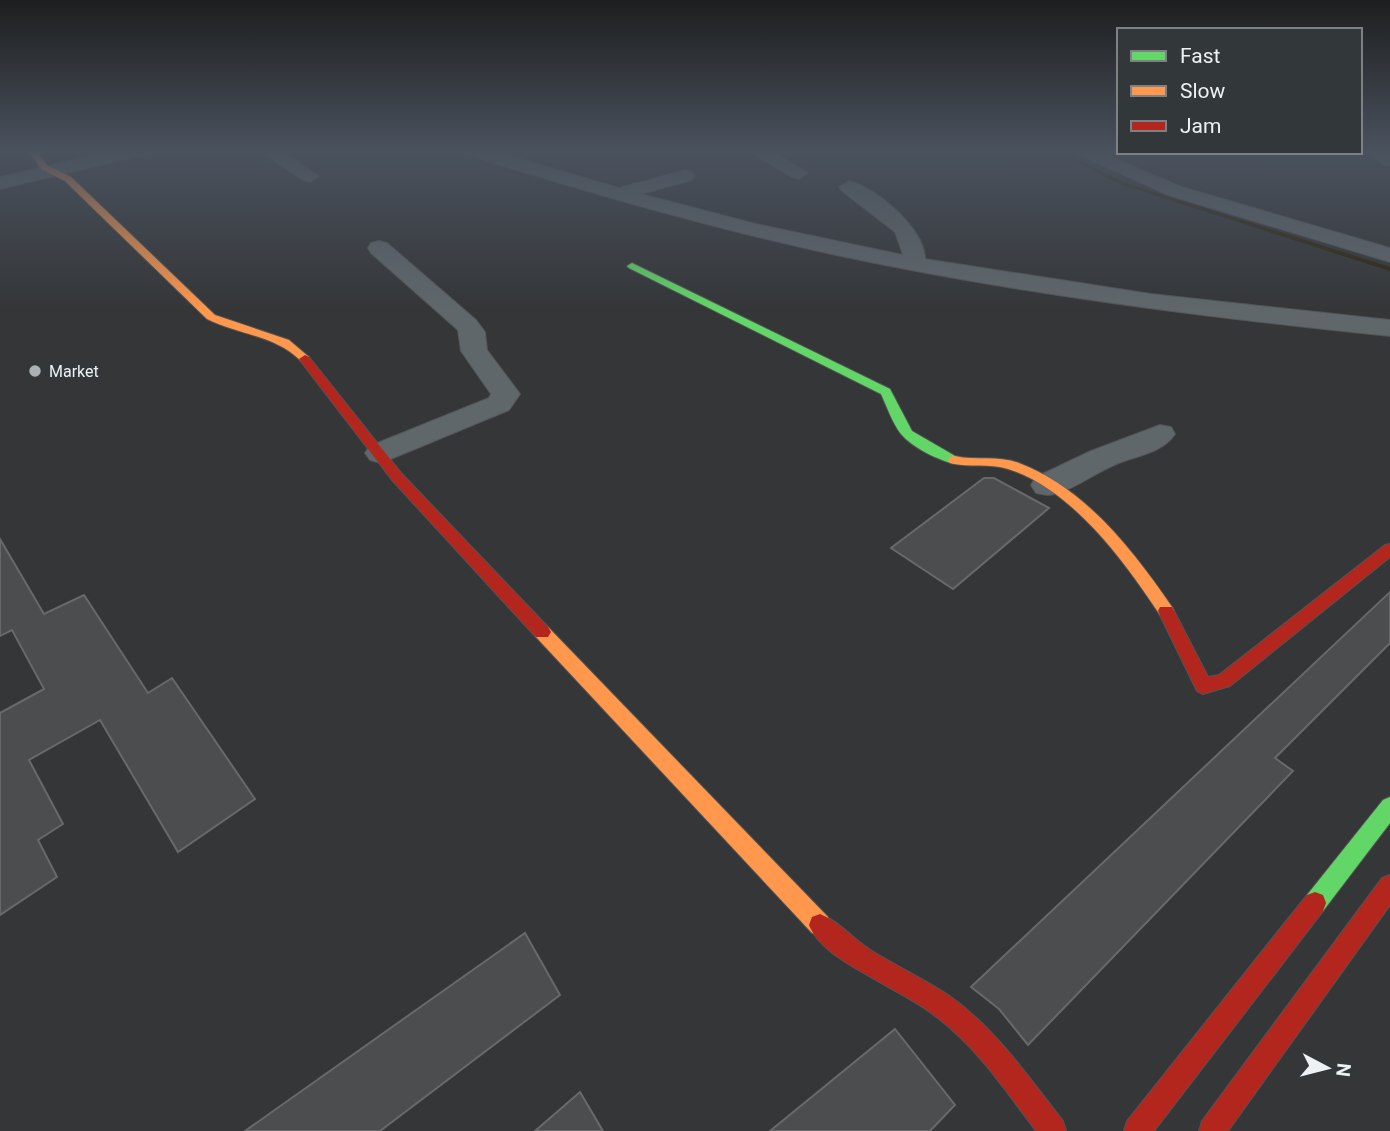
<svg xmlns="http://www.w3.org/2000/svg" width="1390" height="1131" font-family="Roboto,sans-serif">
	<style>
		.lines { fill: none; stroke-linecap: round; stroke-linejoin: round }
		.stream { fill: #2f250b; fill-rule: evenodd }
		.building { fill: #4b4d4e; stroke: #67696a; stroke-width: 2 }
		.street-casing { stroke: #535455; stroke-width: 2 }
		.fast-casing { stroke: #535455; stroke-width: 2 }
		.slow-casing { stroke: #535455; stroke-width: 2 }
		.jam-casing { stroke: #535455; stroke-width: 2 }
		.street { fill: #60676b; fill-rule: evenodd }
		.fast { fill: #63d668; fill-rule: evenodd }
		.slow { fill: #ff974d; fill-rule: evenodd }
		.jam { fill: #b3261e; fill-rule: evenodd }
		.poi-dot { fill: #adb0b2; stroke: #32373a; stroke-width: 2.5 }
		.labels { text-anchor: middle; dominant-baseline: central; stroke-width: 7; stroke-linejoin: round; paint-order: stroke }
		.far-poi-label { font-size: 16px; fill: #eef1f3; stroke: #32373a; text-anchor: start }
	</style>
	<rect width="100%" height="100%" fill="#343638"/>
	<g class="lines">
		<path class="stream" d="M1054 150H1060L1123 182 1390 267V271L1119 184Z"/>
	</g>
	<g class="building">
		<path d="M984 478H994L1049 508 953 589 891 548Z"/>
		<path d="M0 539 44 614 84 595 148 693 172 678 255 799 178 852 100 720 29 760 63 824 38 840 57 877 0 915V713L44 689 12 630 0 636Z"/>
		<path d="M1390 592V643L1275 758 1293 771 1028 1045 999 1009 971 987Z"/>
		<path d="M525 933 560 995 380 1131H245Z"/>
		<path d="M895 1029 955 1105 930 1131H770Z"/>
		<path d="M580 1092 603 1131H535Z"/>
	</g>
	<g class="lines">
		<defs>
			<g id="street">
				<path d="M116 150H150L147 154 0 189V177Z"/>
				<path d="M257 150H279L319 176 310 182 303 180Z"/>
				<path d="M461 150H490L619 188 685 170 692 172 694 176 692 180 641 194 756 224 903 255 895 232 842 191 839 187 849 181C877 188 925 229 925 259L1151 294 1390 320V336C1204 317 1019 294 836 255 710 228 587 192 464 154Z"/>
				<path d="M747 150H770L808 173 799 179 792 177Z"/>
				<path d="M1069 150H1094L1182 187 1390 248V262L1168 195Z"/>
				<path d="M1369 150H1389L1390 166 1384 165Z"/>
				<path d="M379 241 387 243 476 320 485 332 487 350 520 394 509 410 381 463 370 460 365 453 370 446 489 398 491 394 461 351 458 330 371 253 368 248 371 243Z"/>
				<path d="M1160 425 1171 427 1175 434C1162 454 1133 456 1112 466 1094 474 1077 487 1058 493 1049 496 1045 495 1036 493L1031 485 1036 477 1091 451Z"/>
			</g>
			<g id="fast">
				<path d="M632 263 890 389 912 431 962 460 955 464C938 460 913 448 901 434 893 424 887 407 881 394L629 268 627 266Z"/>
				<path d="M1390 797V823L1323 911 1315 914 1307 911 1304 903 1307 895 1383 800Z"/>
			</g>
			<g id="slow">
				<path d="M33 150H41L38 153 47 165 71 177 215 315 289 340 309 357V361H301C275 335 239 335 207 319L65 181 41 169 30 153Z"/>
				<path d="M955 456C976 461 999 455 1019 463 1086 489 1133 550 1172 607L1174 611 1172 615H1160C1125 562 1072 489 1008 469 990 463 969 468 950 463L948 460 950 457Z"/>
				<path d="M542 625 548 627 828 917 831 925 828 933 820 936 812 933 536 637 533 632 536 627Z"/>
			</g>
			<g id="jam">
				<path d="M305 355 309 357 402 474 548 627 551 632 548 637H536L392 480 299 359Z"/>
				<path d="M1390 544V557L1230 686 1203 694 1197 691 1158 611 1160 607H1172L1208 677 1219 675 1385 545Z"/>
				<path d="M1390 875V905L1228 1131H1199L1202 1121 1382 878Z"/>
				<path d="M1315 892 1323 895 1326 903 1323 911 1154 1131H1124L1127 1121 1307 895Z"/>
				<path d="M820 914C839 921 854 940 872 951 898 967 926 980 951 997 997 1030 1029 1078 1063 1121L1066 1131H1036C1006 1091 978 1049 938 1018 917 1001 892 990 869 976 848 964 818 948 809 925L812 917Z"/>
			</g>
		</defs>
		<use href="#street" class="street-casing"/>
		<use href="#fast" class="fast-casing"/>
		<use href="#slow" class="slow-casing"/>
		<use href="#jam" class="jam-casing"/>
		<use href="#street" class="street"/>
		<use href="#fast" class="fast"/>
		<use href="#slow" class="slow"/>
		<use href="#jam" class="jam"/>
	</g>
	<linearGradient id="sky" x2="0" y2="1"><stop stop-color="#1d1e1f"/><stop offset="0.49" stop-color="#4a525e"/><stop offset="1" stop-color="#4a525e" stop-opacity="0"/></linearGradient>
	<rect width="1390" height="309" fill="url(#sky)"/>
	<circle class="poi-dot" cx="35" cy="371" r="7"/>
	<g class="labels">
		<g class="far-poi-label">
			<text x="49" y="371">Market</text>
		</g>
	</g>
	<rect x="1117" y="28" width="245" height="126" fill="#32373a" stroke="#7d8184" stroke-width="2"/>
	<rect x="1131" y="51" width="35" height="10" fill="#63d668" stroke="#7d8184" stroke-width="2"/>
	<text x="1180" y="63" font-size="21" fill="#eef1f3">Fast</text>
	<rect x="1131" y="86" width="35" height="10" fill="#ff974d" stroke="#7d8184" stroke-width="2"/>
	<text x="1180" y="98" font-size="21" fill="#eef1f3">Slow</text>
	<rect x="1131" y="121" width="35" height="10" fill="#b3261e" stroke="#7d8184" stroke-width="2"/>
	<text x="1180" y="133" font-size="21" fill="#eef1f3">Jam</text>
	<g transform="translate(1327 1068) rotate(97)" stroke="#32373a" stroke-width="5" paint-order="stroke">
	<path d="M0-5L12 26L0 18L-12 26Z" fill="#eef1f3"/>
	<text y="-10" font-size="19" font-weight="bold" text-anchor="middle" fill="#eef1f3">N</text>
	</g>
</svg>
